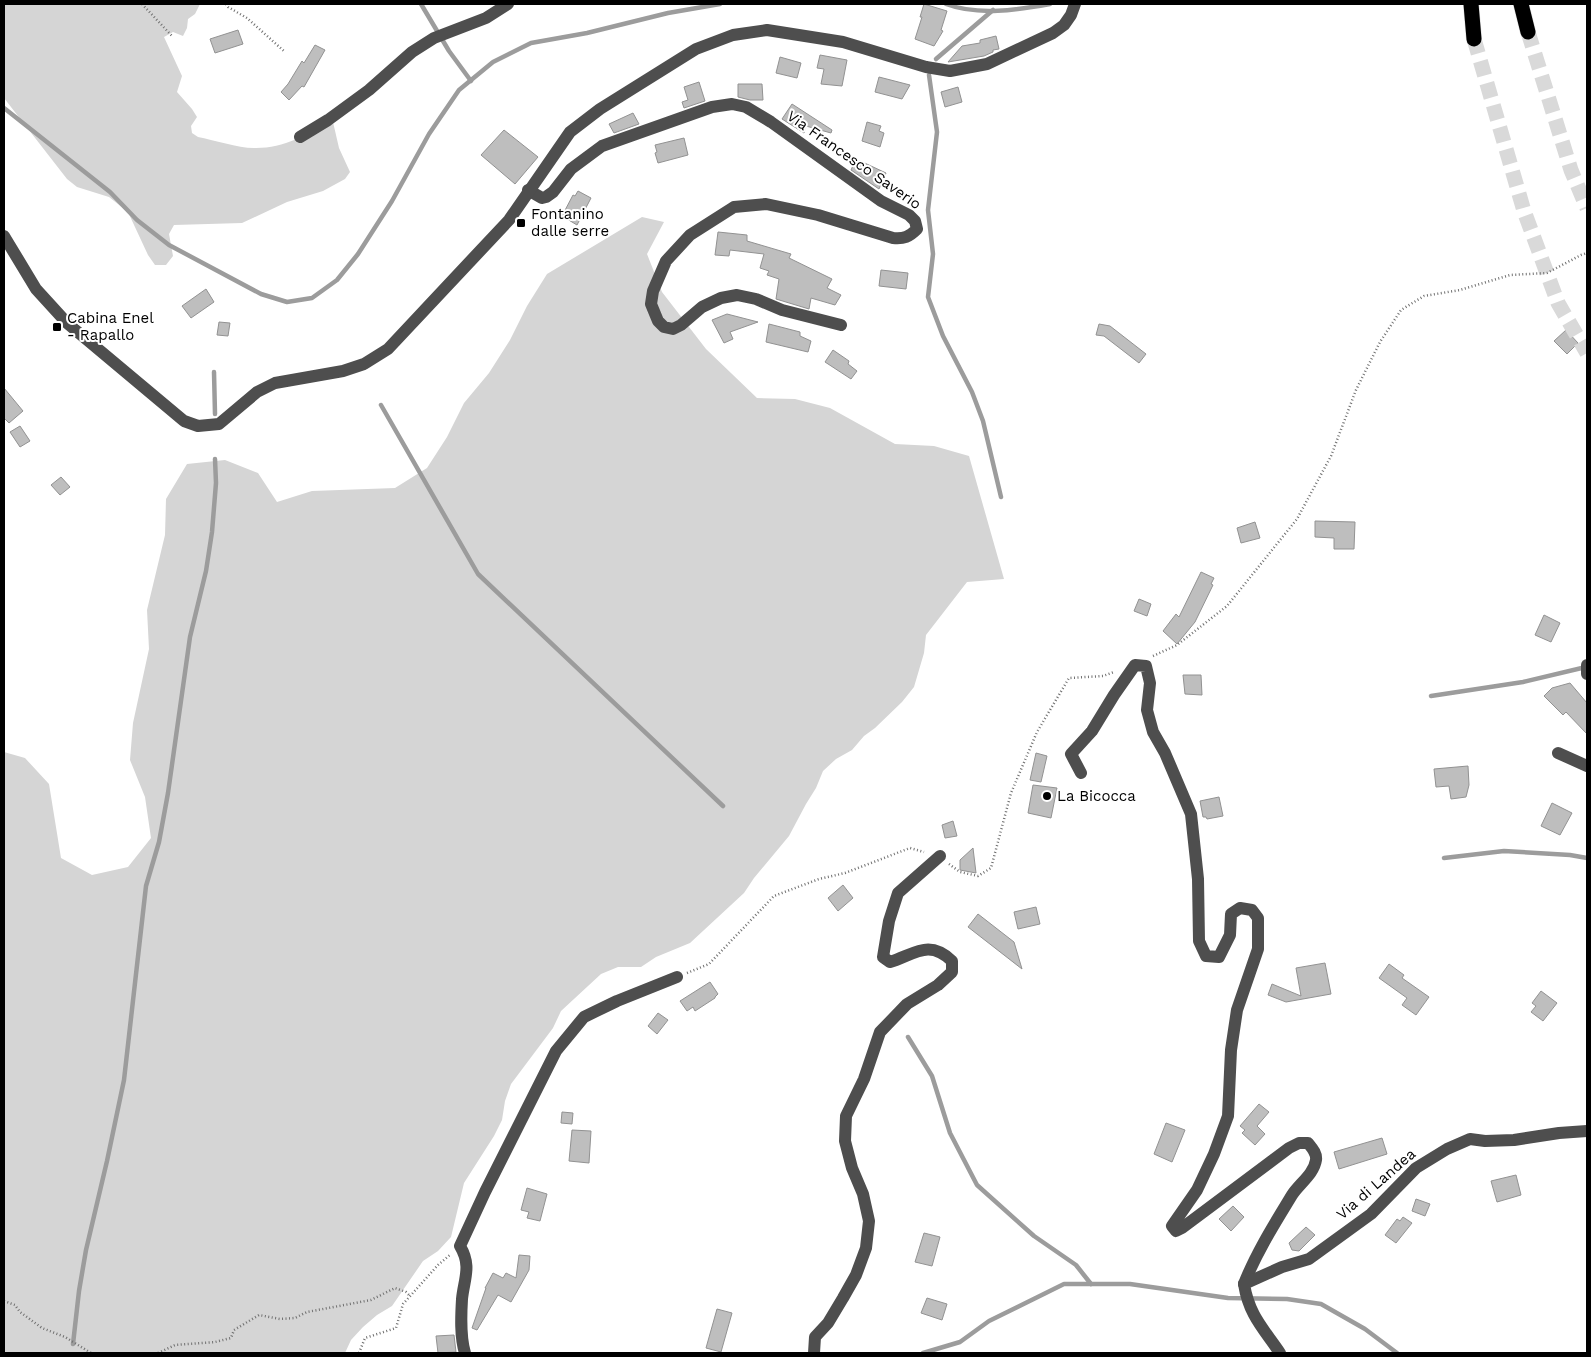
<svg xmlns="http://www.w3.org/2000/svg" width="1591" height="1357" font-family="'Work Sans',sans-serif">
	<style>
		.green { fill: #d5d5d5 }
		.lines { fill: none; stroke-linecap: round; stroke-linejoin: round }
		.stream { stroke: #9c9c9c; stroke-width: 4.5 }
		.building { fill: #bebebe; stroke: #929292 }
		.highway-tunnel { stroke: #d9d9d9; stroke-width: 15; stroke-dasharray: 15 8; stroke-linecap: butt }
		.highway-casing { stroke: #dbdbdb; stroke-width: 16 }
		.path { stroke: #707070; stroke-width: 2.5; stroke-dasharray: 1 2.5; stroke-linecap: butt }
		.minor { stroke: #4e4e4e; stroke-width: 12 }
		.highway { stroke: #000; stroke-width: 15 }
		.poi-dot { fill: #000; stroke: #fff; stroke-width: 2 }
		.labels { text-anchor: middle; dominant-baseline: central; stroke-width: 4; stroke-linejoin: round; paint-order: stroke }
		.street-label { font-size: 15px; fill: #000; stroke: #fff }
		.poi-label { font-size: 15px; fill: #000; stroke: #fff; text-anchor: start }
	</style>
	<rect width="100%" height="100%" fill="#fff"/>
	<g class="green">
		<path d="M4 4H200L195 14 188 19 187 28 183 36 173 32 164 37 182 76 177 92 192 109 197 117 191 126 192 133 198 137C214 140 241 149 256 148 284 148 308 134 333 122L339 148 350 172 345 179 323 191 287 202 242 223 174 225 169 234 173 256 166 265H155L148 255 128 212 109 197 77 187 67 179 4 98Z"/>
		<path d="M642 217 664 222 647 254 662 292 706 349 757 398 795 399 830 408 895 444 934 446 969 456 1004 579 967 582 926 635 924 653 914 687 902 702 875 728 864 736 852 750 836 759 823 771 816 788 806 804 789 836 754 878 744 893 690 943 656 957 641 967H618L601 974 561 1011 553 1028 511 1084 505 1101 502 1120 494 1136 464 1183 451 1237 438 1251 423 1261 392 1306 377 1315 363 1327 351 1340 345 1353H4V752L25 758 49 784 61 858 92 875 128 867 151 838 145 797 130 760 133 723 149 649 147 610 165 535 166 499 187 464 225 460 258 473 277 502 312 491 395 488 427 468 447 437 464 403 489 373 510 340 527 306 547 274Z"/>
	</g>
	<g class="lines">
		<g class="stream">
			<path d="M421 4 449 51 471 81"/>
			<path d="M946 4C978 16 1017 10 1050 4"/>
			<path d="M936 59 993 10"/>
			<path d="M929 75 937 132 928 210 933 254 928 297 943 336 972 392 983 421 1001 497"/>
			<path d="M4 108 110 192 137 220 169 245 261 294 287 302 312 298 337 280 358 254 392 201 429 134 459 90 493 62 531 43 587 33 668 13 720 4"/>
			<path d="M214 372 215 414"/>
			<path d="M381 405 478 574 723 806"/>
			<path d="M1431 696 1523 682 1586 667"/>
			<path d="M1444 858 1504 851 1570 855 1587 858"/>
			<path d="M908 1037 932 1076 950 1133 977 1185 1034 1236 1076 1265 1091 1284"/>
			<path d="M73 1344 79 1291 86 1250 107 1161 124 1080 146 886 159 842 168 793 190 637 206 571 212 532 216 483 215 459"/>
			<path d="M923 1353 960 1342 989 1321 1064 1284H1130L1228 1298 1287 1299 1321 1304 1365 1329 1397 1353"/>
		</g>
	</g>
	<g class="building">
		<path d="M924 4 947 11 941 30 943 31 934 46 915 39 922 17H920Z"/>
		<path d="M238 30 243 44 215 53 210 39Z"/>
		<path d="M996 36 999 49 993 50V52L984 56 948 62 962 46 980 43V40Z"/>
		<path d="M315 45 325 50 304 87 302 86 289 100 281 92 288 84 302 61 304 63Z"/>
		<path d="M820 55 847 60 842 86 821 84 824 69 817 68Z"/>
		<path d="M780 57 801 63 797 78 776 73Z"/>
		<path d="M879 77 910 85 902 99 875 92Z"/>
		<path d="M699 82 705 101 684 108 682 102 688 100 684 87Z"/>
		<path d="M738 84H762L763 100H750L738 97Z"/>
		<path d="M958 87 962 102 945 107 941 92Z"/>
		<path d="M792 104 832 130 831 133 806 126 804 133 782 119Z"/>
		<path d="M633 113 639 124 614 133 609 124Z"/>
		<path d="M867 122 881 126 879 131 884 133 880 147 862 141Z"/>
		<path d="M504 130 538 157 515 184 481 155Z"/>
		<path d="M684 138 688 155 658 163 655 153 657 152 655 145Z"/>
		<path d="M856 159 886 173 879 189 851 170Z"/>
		<path d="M578 191 591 198 577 225 562 216 573 195 575 196Z"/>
		<path d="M718 232 747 235V241L791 254 789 258 832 279 827 288 841 295 835 305 811 298 809 309 776 299 779 279 767 275 769 271 760 268 764 254 730 250 729 256 715 255Z"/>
		<path d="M881 270 908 273 906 289 879 286Z"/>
		<path d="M206 289 214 302 191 318 182 306Z"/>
		<path d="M727 314 758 322 730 332 733 339 724 343 712 320Z"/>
		<path d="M219 322 230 323 228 336 217 335Z"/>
		<path d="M769 324 800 332V336L811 341 808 352 766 342Z"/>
		<path d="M1099 324 1110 326 1146 354 1139 363 1104 336 1096 335Z"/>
		<path d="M1566 330 1578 343 1567 354 1554 341Z"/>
		<path d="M833 350 849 361 848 364 857 371 851 379 825 362Z"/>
		<path d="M4 388 23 411 9 423 4 418Z"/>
		<path d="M20 426 30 441 20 447 10 432Z"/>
		<path d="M61 477 70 487 60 495 51 485Z"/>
		<path d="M1315 521 1355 522 1354 549H1334V538L1315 537Z"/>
		<path d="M1255 522 1260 538 1241 543 1237 528Z"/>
		<path d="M1201 572 1214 578 1211 584 1213 585 1195 622 1177 644 1163 631 1176 614 1179 617Z"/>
		<path d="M1139 599 1151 604 1147 616 1134 611Z"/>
		<path d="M1544 615 1560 623 1551 642 1535 635Z"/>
		<path d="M1183 675H1201L1202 695 1185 694Z"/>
		<path d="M1570 683 1587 703V734L1566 712 1563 715 1544 696 1552 688Z"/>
		<path d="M1036 753 1047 756 1041 782 1030 780Z"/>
		<path d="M1468 766 1469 785 1466 797 1451 799 1449 786 1436 787 1434 769Z"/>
		<path d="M1033 785 1057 788 1051 818 1028 813Z"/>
		<path d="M1219 797 1223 816 1207 819 1206 817H1203L1200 801Z"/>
		<path d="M1552 803 1572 813 1560 835 1541 826Z"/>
		<path d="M953 821 957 836 945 838 942 825Z"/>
		<path d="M973 848 976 873 960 870V860Z"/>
		<path d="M843 885 853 898 838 911 828 898Z"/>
		<path d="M1036 907 1040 924 1018 929 1014 912Z"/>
		<path d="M978 914 1014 942 1022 969 968 927Z"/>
		<path d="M1325 963 1331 994 1286 1002 1268 995 1272 984 1301 996 1296 968Z"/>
		<path d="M1389 964 1404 975 1402 978 1429 997 1416 1015 1402 1005 1407 998 1379 978Z"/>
		<path d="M710 982 718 994 715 997V998L695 1011 693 1007 687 1011 680 1001Z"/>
		<path d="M1541 991 1557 1003 1543 1021 1531 1012 1536 1006 1532 1003Z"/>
		<path d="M658 1013 668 1020 657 1034 648 1026Z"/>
		<path d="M1259 1104 1269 1112 1257 1126 1265 1134 1255 1145 1242 1133 1245 1130 1240 1126Z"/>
		<path d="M562 1112 573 1113 572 1124 561 1123Z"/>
		<path d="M1166 1123 1185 1130 1172 1162 1154 1154Z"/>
		<path d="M572 1130 591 1131 589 1163 569 1161Z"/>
		<path d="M1382 1138 1387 1154 1339 1169 1334 1152Z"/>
		<path d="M1516 1175 1521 1195 1497 1202 1491 1181Z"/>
		<path d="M527 1188 547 1194 540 1221 527 1218 529 1212 521 1210Z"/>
		<path d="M1416 1199 1430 1204 1425 1216 1412 1211Z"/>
		<path d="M1233 1206 1244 1217 1231 1231 1219 1219Z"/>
		<path d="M1403 1217 1412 1223 1396 1243 1385 1235 1397 1219 1400 1221Z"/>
		<path d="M1306 1227 1315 1235 1299 1251 1292 1250 1289 1243Z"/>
		<path d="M924 1233 940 1237 932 1266 915 1262Z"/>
		<path d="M519 1255 530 1256 529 1270 511 1302 498 1295 477 1330 472 1328 486 1288H485L493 1273 503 1278 506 1273 516 1278Z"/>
		<path d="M927 1298 947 1304 942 1320 921 1313Z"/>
		<path d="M717 1309 732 1313 721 1352 706 1348Z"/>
		<path d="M454 1335 456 1352 438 1353 436 1336Z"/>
	</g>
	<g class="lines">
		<g class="highway-tunnel">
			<path d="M1528 32 1571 170 1587 208"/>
			<path d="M1474 39 1524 211 1558 303 1587 353"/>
		</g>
		<defs>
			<g id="highway">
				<path d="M1471 4 1474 39"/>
				<path d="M1521 4 1528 32"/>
			</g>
		</defs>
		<use href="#highway" class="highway-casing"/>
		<g class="path">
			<path d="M142 4 172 36"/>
			<path d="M226 4 228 7 247 18 285 52"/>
			<path d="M1153 656 1177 645 1227 606 1297 519 1331 456 1356 390 1380 342 1401 310 1424 296 1460 290 1510 275 1547 273 1581 255 1587 253"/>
			<path d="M949 864 960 872 978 876 991 868 1011 793 1037 732 1069 678 1103 676 1114 672"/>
			<path d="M687 973 709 964 774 896 819 879 845 873 910 848 924 852"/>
			<path d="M4 1301 15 1305 20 1312 42 1328 65 1337 91 1353"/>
			<path d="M158 1353 175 1345 215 1342 231 1338 234 1330 259 1315 280 1319 295 1318 307 1312 371 1300 395 1288 406 1292 410 1296"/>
			<path d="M359 1353 365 1338 396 1328 403 1304 438 1265 451 1254"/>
		</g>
		<g class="minor">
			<path d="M300 137 328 120 369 90 412 52 434 38 486 18 508 4"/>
			<path d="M528 190 542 198 546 197 553 192 571 169 602 146 712 107 732 104 746 107 771 122 881 201 909 215 915 221 917 229C909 237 904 239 893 238L818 215 766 204 734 207 690 235 666 261 653 291 651 304 658 321 664 327 673 329 681 325 702 307 721 298 737 295 756 299 782 310 841 325"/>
			<path d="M4 236 36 289 67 323 184 421 198 426 219 424 257 392 275 383 343 371 364 364 388 349 509 220 570 132 600 109 696 49 733 35 767 30 843 42 926 67 950 71 987 64 1053 33 1064 25 1071 15 1075 4"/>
			<path d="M1587 665V674"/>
			<path d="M1558 753 1587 766"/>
			<path d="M1081 773 1071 754 1092 731 1114 695 1135 665 1146 666 1150 683 1147 710 1153 732 1165 753 1191 814 1198 879 1199 941 1206 956 1219 957 1230 935 1231 914 1240 908 1252 910 1258 918V949L1237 1010 1231 1050 1228 1116 1214 1154 1197 1190 1172 1226 1176 1231 1182 1228 1289 1148 1299 1143H1308C1312 1148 1317 1153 1316 1160 1314 1174 1299 1184 1292 1195 1275 1223 1256 1253 1244 1284"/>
			<path d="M465 1353C460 1337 461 1316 462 1299 464 1279 472 1266 460 1246L485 1192 556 1051 584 1017 617 1001 677 977"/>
			<path d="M814 1353 815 1337 828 1323 843 1298 856 1275 866 1248 869 1221 863 1194 852 1168 845 1141 846 1116 864 1079 880 1032 907 1004 938 985 952 972V961C929 939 915 954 890 962L883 957 889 921 898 893 940 856"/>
			<path d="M1280 1353C1263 1328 1249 1315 1244 1284L1282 1267 1309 1259 1371 1214 1416 1168 1447 1149 1470 1139 1485 1141 1514 1140 1559 1133 1587 1131"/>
		</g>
		<use href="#highway" class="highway"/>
	</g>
	<g class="poi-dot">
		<rect x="516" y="218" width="10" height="10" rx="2.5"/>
		<rect x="52" y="322" width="10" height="10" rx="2.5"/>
		<circle cx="1047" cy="796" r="5"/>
	</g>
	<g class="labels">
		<g class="street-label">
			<text transform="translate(854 160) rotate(35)">Via Francesco Saverio</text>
			<text transform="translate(1376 1184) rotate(-41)">Via di Landea</text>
		</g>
		<g class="poi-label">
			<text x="531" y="214">Fontanino<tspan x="531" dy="17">dalle serre</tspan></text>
			<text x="67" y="318">Cabina Enel<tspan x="67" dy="17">- Rapallo</tspan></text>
			<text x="1057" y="796">La Bicocca</text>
		</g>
	</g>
	<rect width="1591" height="1357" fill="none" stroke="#000000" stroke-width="10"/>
</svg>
